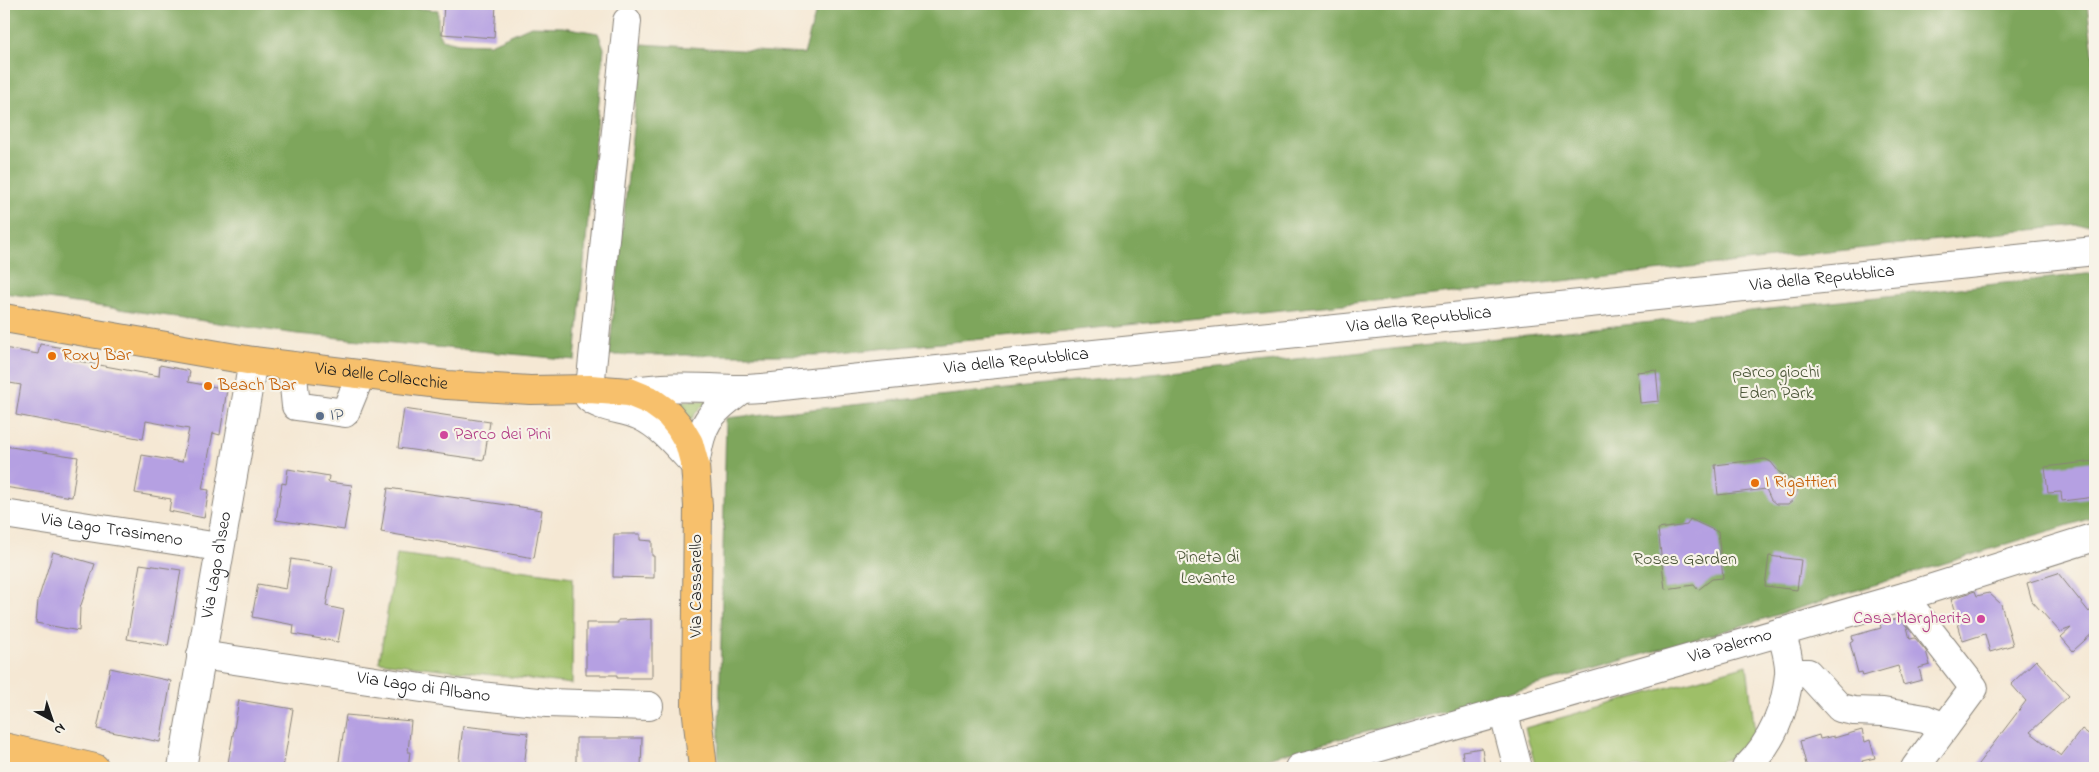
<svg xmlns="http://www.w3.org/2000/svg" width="2099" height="772" font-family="'Indie Flower',sans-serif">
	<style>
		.green { fill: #9ebf68; stroke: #5d6e42 }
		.forest { fill: #7ea65c; stroke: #4d613c }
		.building { fill: #b5a0e2 }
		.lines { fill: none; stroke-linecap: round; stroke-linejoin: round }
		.minor-casing { stroke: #888278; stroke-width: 30 }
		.major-casing { stroke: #888278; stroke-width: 30 }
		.minor { stroke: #fff; stroke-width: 28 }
		.major { stroke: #f7c06c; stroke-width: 28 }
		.food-dot { fill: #e8710a; stroke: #f7f3e8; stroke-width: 2 }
		.service-dot { fill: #5c6f8a; stroke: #f7f3e8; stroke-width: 2 }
		.hotel-dot { fill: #d1479c; stroke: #f7f3e8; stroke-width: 2 }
		.labels { text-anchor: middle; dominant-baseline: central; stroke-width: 4.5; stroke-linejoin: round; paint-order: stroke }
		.street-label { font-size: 18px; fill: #1c1c1c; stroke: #f7f3e8 }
		.food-label { font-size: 18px; fill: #c56008; stroke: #f7f3e8; text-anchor: start }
		.park-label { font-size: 18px; fill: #4a5537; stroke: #f7f3e8 }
		.service-label { font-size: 18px; fill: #4e5e75; stroke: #f7f3e8; text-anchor: start }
		.hotel-label { font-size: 18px; fill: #b23c85; stroke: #f7f3e8; text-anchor: start }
	</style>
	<rect width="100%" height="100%" fill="#f7f3e8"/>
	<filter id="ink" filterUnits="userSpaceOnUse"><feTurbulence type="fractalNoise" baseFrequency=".02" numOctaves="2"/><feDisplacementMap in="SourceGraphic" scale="10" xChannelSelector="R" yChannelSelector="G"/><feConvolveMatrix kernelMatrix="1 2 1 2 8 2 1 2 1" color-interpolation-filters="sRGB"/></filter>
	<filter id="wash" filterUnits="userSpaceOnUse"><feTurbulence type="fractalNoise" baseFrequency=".0096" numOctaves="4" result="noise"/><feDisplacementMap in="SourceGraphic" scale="20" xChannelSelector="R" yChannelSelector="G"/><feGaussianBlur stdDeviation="1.12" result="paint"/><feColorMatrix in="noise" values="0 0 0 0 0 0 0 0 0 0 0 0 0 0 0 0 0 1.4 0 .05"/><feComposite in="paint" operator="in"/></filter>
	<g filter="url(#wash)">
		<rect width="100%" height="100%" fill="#f5e8d4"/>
		<g class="green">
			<path d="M671 401H708L695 414 690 421Z"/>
			<path d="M397 554 573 577 572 684 379 662Z"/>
			<path d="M1747 665 1757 751 1695 768H1536L1525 728Z"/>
		</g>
		<g class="forest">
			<path d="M4 4H366L438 10V32L442 39 458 43 490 44 531 26 563 27 598 33 604 48 575 360 297 334 4 293Z"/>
			<path d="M818 4H2087L2095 70V223L1406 298 817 355H609L642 44 804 54Z"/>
			<path d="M2095 273V517L1728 630 1453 709 1230 768H718L726 418 1624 325Z"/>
		</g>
		<g id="blocks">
			<g class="building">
				<path d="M444 4H496L494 38 442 34Z"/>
				<path d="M40 344 69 349 67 359 159 376 160 365 190 371 188 382 227 389 220 435 213 433 202 489 209 490 204 518 169 511 171 499 135 493 142 455 182 462 189 429 146 421 143 439 16 415 21 385 4 382V348L38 354Z"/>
				<path d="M1656 370 1659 401 1640 403 1637 372Z"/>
				<path d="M404 409 490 422 484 460 398 448Z"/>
				<path d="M4 446 78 457 72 497 4 487Z"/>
				<path d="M1765 459 1771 462 1779 472 1793 480 1797 491 1793 500 1788 504H1776L1771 500 1766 489 1718 495 1715 465Z"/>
				<path d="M2095 461V497L2062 501 2061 492 2048 493 2045 467Z"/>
				<path d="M288 469 329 476 328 482 352 485 344 530 276 520 282 483 286 484Z"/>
				<path d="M388 488 542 510 534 558 381 532Z"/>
				<path d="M1690 519 1718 532 1723 578 1712 579 1698 590 1694 585 1665 589 1658 529 1687 525Z"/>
				<path d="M614 534H640V540L652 541V556H654V578L613 577Z"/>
				<path d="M53 552 95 564 80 608 79 631 36 623 38 600Z"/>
				<path d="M1769 556 1801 560 1797 590 1765 586Z"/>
				<path d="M291 559 333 566 326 606 344 610 338 642 293 634 294 625 252 617 258 584 286 589Z"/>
				<path d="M140 564 181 570 168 646 127 639Z"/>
				<path d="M2058 573 2089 612 2095 605V631L2073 651 2061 637 2071 628 2060 632 2032 601 2027 583Z"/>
				<path d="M1975 591 1977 596 1989 593 2001 604 2013 645 1990 652 1985 634 1963 641 1951 599Z"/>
				<path d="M1900 618 1907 627 1910 639 1915 638 1926 651 1930 665 1919 668 1922 680 1903 685 1898 666 1863 676 1862 672 1858 673 1850 643 1853 641 1852 636 1881 628 1880 623Z"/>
				<path d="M652 619V678H617V675H586V623H618V620Z"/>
				<path d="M2036 660 2069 696 2030 732 2061 756 2082 729 2095 739V768H1975L2026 701 2011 684Z"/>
				<path d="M110 668 171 681 160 742 97 729Z"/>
				<path d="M239 700 293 709 283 768H261L228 763Z"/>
				<path d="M346 715 411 721 408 752H410L408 768H338Z"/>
				<path d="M463 726 528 733 524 768H458Z"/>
				<path d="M1862 730 1865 742 1870 740 1875 758 1862 761 1864 768H1807L1800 741 1819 735 1820 739 1834 736V738Z"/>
				<path d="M576 738H642L641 768H576Z"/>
				<path d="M1482 748 1485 768H1465L1462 751Z"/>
			</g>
		</g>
	</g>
	<g filter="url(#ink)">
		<use href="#blocks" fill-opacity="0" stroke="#888278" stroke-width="1"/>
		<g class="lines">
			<defs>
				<g id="minor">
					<path d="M627 21 589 398C600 408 625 409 640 416 663 427 678 447 695 465"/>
					<path d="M292 366 296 406 345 413 361 374"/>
					<path id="s1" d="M629 392C667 385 703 388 741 389 767 389 795 384 821 382L2095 251"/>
					<path d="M695 465C703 420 706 417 742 389"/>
					<path id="s2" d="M4 514 219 547"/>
					<path d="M1907 596 1912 608 1974 688 1915 768"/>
					<path id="s3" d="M201 655 462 694 547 703 649 706"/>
					<path d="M1790 673H1808L1840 708 1854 711 1883 712 1925 719 1945 727"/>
					<path d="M1503 711 1518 768"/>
					<path id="s4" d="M182 768 253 361"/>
					<path id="s5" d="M1299 768 1363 752 1907 596 2095 537"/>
					<path d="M1746 768C1771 744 1786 710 1789 674 1790 661 1785 645 1781 632"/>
				</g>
				<g id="major">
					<path id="s6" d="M4 318 253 361 447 385 530 390 590 389 629 392 651 401 669 414 679 426 689 443 695 465 698 506 696 706 703 768"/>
					<path d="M4 747 95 768"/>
				</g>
			</defs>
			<use href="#minor" class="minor-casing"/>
			<use href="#major" class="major-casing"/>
			<use href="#minor" class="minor"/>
			<use href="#major" class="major"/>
		</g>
	</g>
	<g class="food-dot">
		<circle cx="52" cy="356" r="5"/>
		<circle cx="208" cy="386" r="5"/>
		<circle cx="1755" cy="483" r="5"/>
	</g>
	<circle class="service-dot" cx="320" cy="416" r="5"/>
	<g class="hotel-dot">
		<circle cx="444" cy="435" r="5"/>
		<circle cx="1981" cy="619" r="5"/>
	</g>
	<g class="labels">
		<g class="street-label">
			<text stroke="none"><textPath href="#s1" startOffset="1199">Via della Repubblica</textPath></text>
			<text stroke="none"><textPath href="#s1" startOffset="794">Via della Repubblica</textPath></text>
			<text stroke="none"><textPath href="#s1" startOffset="389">Via della Repubblica</textPath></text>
			<text stroke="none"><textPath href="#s6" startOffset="382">Via delle Collacchie</textPath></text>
			<text stroke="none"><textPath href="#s2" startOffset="109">Via Lago Trasimeno</textPath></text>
			<text stroke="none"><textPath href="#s4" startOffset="206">Via Lago d'Iseo</textPath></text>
			<text transform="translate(697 586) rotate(-90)">Via Cassarello</text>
			<text stroke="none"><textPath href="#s5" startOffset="448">Via Palermo</textPath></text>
			<text stroke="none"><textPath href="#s3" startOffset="225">Via Lago di Albano</textPath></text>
		</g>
		<g class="food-label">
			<text x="62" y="356">Roxy Bar</text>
			<text x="218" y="386">Beach Bar</text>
			<text x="1765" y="483">I Rigattieri</text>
		</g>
		<g class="park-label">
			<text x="1776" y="373">parco giochi<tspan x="1776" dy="21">Eden Park</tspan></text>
			<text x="1208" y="558">Pineta di<tspan x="1208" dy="21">Levante</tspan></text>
			<text x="1685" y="560">Roses Garden</text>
		</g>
		<g class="service-label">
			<text x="330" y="416">IP</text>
		</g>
		<g class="hotel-label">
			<text x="454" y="435">Parco dei Pini</text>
			<text x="1971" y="619" text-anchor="end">Casa Margherita</text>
		</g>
	</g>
	<rect width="2099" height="772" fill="none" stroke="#f7f3e8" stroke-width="20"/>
	<g transform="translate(52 720) rotate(140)" stroke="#f7f3e8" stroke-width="4" paint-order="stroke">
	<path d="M0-4L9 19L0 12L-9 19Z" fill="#1c1c1c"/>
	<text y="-8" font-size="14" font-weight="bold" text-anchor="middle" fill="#1c1c1c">N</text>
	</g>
</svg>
